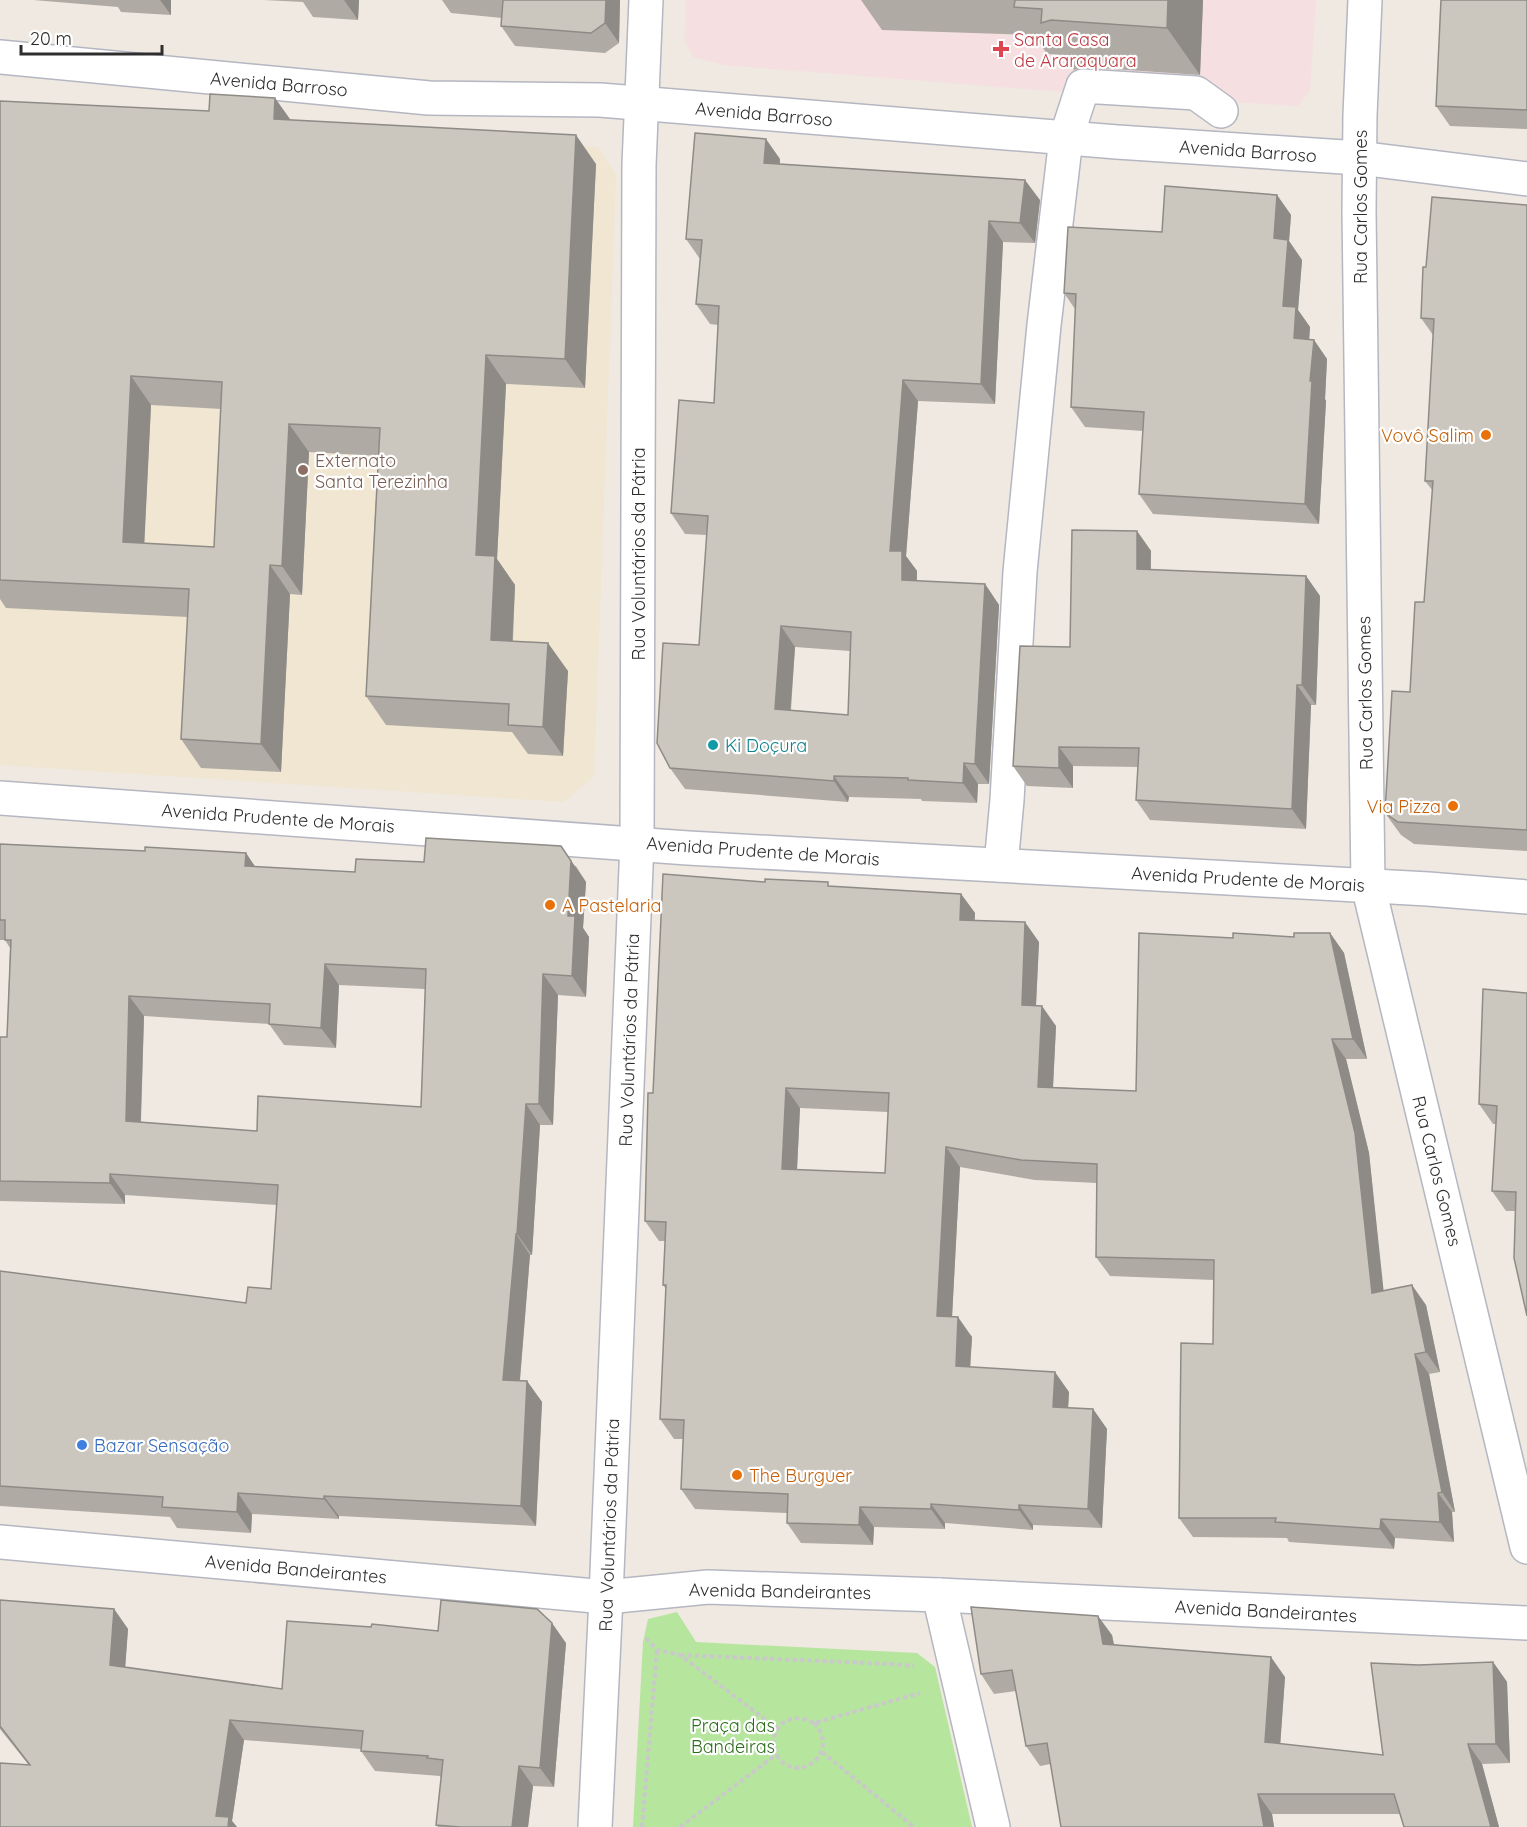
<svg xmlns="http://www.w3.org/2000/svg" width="1527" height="1827" font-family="Quicksand,sans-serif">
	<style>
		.education { fill: #f0e6d1 }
		.medical { fill: #f5dfe0 }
		.green { fill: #b6e59e }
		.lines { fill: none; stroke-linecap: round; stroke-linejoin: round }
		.minor-casing { stroke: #b4b7c1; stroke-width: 36 }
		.path { stroke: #c9c9c9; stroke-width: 4; stroke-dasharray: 4.5 3; stroke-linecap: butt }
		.minor { stroke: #fff; stroke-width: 33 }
		.wall { fill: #afaba4; fill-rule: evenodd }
		.shaded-wall { fill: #8e8b86 }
		.building { fill: #cbc7bf; stroke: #8e8b86; stroke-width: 1.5; fill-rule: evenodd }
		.health-dot { fill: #e0444e; stroke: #fff; stroke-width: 2 }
		.food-dot { fill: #e8710a; stroke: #fff; stroke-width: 2 }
		.education-dot { fill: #8d6e63; stroke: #fff; stroke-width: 2 }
		.culture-dot { fill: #0f9aa8; stroke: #fff; stroke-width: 2 }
		.shop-dot { fill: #3f7fe0; stroke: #fff; stroke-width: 2 }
		.labels { text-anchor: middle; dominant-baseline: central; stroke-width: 4.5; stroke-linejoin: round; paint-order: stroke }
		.health-label { font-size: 18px; fill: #be3a42; stroke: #fff; text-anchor: start }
		.street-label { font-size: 18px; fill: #2e2e2e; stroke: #fff }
		.food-label { font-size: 18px; fill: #c56008; stroke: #fff; text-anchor: end }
		.education-label { font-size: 18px; fill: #785e54; stroke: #fff; text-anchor: start }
		.culture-label { font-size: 18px; fill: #0d838f; stroke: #fff; text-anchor: start }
		.shop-label { font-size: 18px; fill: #366cbe; stroke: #fff; text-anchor: start }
		.park-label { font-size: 18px; fill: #2c6e1b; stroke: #fff }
	</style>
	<rect width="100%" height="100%" fill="#efe9e1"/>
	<path class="education" d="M0 117 295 126 598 147 616 175 594 776 564 802 0 765Z"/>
	<path class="medical" d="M686 0H1316L1310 91 1298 106 1075 93 724 65 693 57 685 41Z"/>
	<path class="green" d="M677 1612 696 1642 917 1653 935 1667 972 1827H633L643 1642 648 1619Z"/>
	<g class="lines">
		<defs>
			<g id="minor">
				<path d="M1365 0 1360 115 1359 211 1368 885 1527 1547"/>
				<path d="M0 57 429 98 600 100 1117 142 1359 158 1527 179"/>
				<path d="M0 798 688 848 1428 889 1527 897"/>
				<path d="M1001 865 1007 800 1020 572 1044 325 1066 138 1083 86 1196 93 1221 111"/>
				<path d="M0 1542 606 1597 708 1587 939 1595 1527 1623"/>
				<path d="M939 1595 993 1827"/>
				<path d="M595 1827 606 1597 637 843 639 165 646 0"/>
			</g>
		</defs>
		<use href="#minor" class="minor-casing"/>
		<g class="path">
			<path d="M646 1638 657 1650 680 1655 778 1729"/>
			<path d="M680 1655 891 1664 914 1666"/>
			<path d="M814 1723C842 1753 797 1785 778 1757 774 1750 773 1742 775 1734 781 1717 800 1715 814 1723L920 1693"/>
			<path d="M822 1752 914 1827"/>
			<path d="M642 1827 657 1650"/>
			<path d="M680 1827 777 1754"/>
		</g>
		<use href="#minor" class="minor"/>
	</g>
	<g class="wall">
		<path d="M33 0H171V15L121 12 118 7Z"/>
		<path d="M264 0H359L358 20 313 17 303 2Z"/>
		<path d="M442 0H620L619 43 605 53 515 46 501 26 502 18 451 13Z"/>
		<path d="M861 0H1203L1200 75 1084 67 1074 70 1064 55 1047 54 1034 35 882 30Z"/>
		<path d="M1527 0V129L1450 126 1436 106Z"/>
		<path d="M0 101 290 120 596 164 585 388 506 384 497 559 515 585 513 641 568 671 563 756 528 754 512 732 386 725 366 696 378 456 309 452 302 595 290 594 281 772 201 768 181 739 188 617 6 608 0 599ZM151 405 221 409 214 547 144 543Z"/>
		<path d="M780 159V164L1040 200 1035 243 1003 242 995 404 918 401 906 556 917 571V581L985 584 999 605 989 784H978L977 803 922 801 921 799 849 797 848 802 685 789 670 768 699 645 707 535 685 534 671 513 714 403 718 325 710 324 696 304 700 259 686 239ZM795 647 850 651 848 715 791 710Z"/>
		<path d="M1277 195 1291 215 1289 241 1302 260 1298 310 1310 327 1309 339 1314 340 1327 359 1325 399 1326 401 1319 524 1153 514 1139 494 1143 431 1085 427 1071 407 1075 309 1064 293 1162 232Z"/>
		<path d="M1527 205V851L1414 844 1401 835 1385 813 1410 692 1424 602 1433 491 1425 481 1433 335 1421 318 1426 267Z"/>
		<path d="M1137 531 1151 551V570L1306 576 1320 596 1316 705H1311L1306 829 1150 820 1136 800 1138 767 1073 766V788L1027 786 1013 766 1070 647Z"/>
		<path d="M0 844 145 851 246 853 255 867 355 872 576 866 586 882 583 928 589 937 586 997 558 995 553 1125H540L532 1255H530L520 1381H527L542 1402 536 1526 339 1516V1519L252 1514 251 1533 177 1528 170 1517 0 1506V1271L246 1303 271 1289 277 1205 125 1195V1204L0 1201V1037H7L10 948 5 940H0ZM339 985 425 989 421 1107 257 1131 141 1122 144 1016 269 1024 284 1045 336 1048Z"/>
		<path d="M765 882 961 894 975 913 974 920 1039 942 1036 1006 1056 1026 1053 1087 1136 1091 1233 938 1294 937 1330 933 1344 953 1367 1059H1346L1369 1153 1383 1291 1426 1305 1440 1372 1429 1374 1455 1512H1452L1454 1542 1395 1538 1394 1549 1289 1542 1287 1538 1193 1537 1179 1518 1213 1344 1214 1280 1110 1276 1096 1257 1097 1183 1035 1180 960 1167 952 1317 972 1337 970 1367 1069 1392 1068 1408 1093 1409 1107 1429 1102 1528 1033 1525V1530L945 1523V1529L874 1527 873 1545 801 1543 787 1523V1513L695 1509 681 1489 683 1439H674L660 1419 666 1289 663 1285 665 1241H659L645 1221 653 1093ZM800 1108 888 1112 885 1173 797 1170Z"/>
		<path d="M1527 993 1516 1211H1506L1492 1191 1496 1124H1493L1479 1104Z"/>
		<path d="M0 1600 114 1609 128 1629 125 1667 282 1689 566 1643 554 1787 533 1786 528 1827H438L436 1825 441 1778 440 1776 375 1771 361 1751V1749L244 1740 232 1821 237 1827H0L28 1764 0 1729Z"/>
		<path d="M1112 1635 1114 1644 1285 1677 1280 1744 1383 1755 1419 1665 1493 1662 1507 1682 1510 1763 1482 1764 1499 1827H1404L1400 1814H1272L1274 1827H1061L1051 1764 1040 1766 1026 1746 1016 1691 994 1694 981 1674Z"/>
	</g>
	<g class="shaded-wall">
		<path d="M160 0H171V15Z"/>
		<path d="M344 0H359L358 20Z"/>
		<path d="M606 0H620L619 43 605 23Z"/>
		<path d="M1168 0H1203L1200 75 1167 28Z"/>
		<path d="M275 98 295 126 274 119Z"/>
		<path d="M576 135 596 164 585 388 565 359Z"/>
		<path d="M766 139 780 159 778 184 764 163Z"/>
		<path d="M1025 180 1040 200 1035 243 1020 223Z"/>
		<path d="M1277 195 1291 215 1289 241 1302 260 1298 310 1310 327 1308 358 1294 338 1283 306 1274 238Z"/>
		<path d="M989 221 1003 242 995 404 981 384Z"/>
		<path d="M1314 340 1327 359 1325 399 1326 401 1319 524 1305 504 1310 381Z"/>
		<path d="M486 355 506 384 497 559 515 585 511 668 491 640 476 555Z"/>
		<path d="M131 376 151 405 143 571 123 542Z"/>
		<path d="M903 380 918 401 906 556 917 571 916 601 902 580 890 551Z"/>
		<path d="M289 424 309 452 302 595 282 566Z"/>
		<path d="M1137 531 1151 551 1150 589 1137 569Z"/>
		<path d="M270 565 290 594 281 772 261 744Z"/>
		<path d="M1306 576 1320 596 1316 705 1302 685Z"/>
		<path d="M985 584 999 605 989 784 975 764Z"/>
		<path d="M781 626 795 647 789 729 775 709Z"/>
		<path d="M548 643 568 671 563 756 543 727Z"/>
		<path d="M1297 685 1311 705 1306 829 1292 809Z"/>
		<path d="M1059 747 1073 766V788L1059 768Z"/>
		<path d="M964 763 978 784 977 803 963 783Z"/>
		<path d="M834 776 849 797 848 802 834 781Z"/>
		<path d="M561 846 586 882 583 928 589 937 586 997 572 976 568 916Z"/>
		<path d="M246 853 260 874 245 866Z"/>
		<path d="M961 894 975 913 974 939 960 920Z"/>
		<path d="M1025 922 1039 942 1035 1025 1022 1005Z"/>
		<path d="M1330 933 1344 953 1367 1059 1353 1039Z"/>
		<path d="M325 964 339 985 336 1048 321 1028Z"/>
		<path d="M543 974 558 995 553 1125 539 1104Z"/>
		<path d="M129 996 144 1016 140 1142 126 1121Z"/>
		<path d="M1042 1006 1056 1026 1052 1107 1038 1087Z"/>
		<path d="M1332 1039 1346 1059 1369 1153 1386 1313 1372 1293Z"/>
		<path d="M786 1088 800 1108 796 1189 782 1169Z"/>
		<path d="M526 1104 540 1125 532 1255 517 1234Z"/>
		<path d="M946 1147 960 1167 951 1336 937 1316Z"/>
		<path d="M110 1174 125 1195V1204L110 1183Z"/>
		<path d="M516 1234 530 1255 518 1401 503 1380Z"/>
		<path d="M1412 1285 1426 1305 1440 1372 1426 1352Z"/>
		<path d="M958 1317 972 1337 969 1386 956 1366Z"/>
		<path d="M1415 1354 1429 1374 1455 1512 1442 1492Z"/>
		<path d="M1055 1372 1069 1392 1067 1427 1053 1407Z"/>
		<path d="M527 1381 542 1402 536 1526 521 1506Z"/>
		<path d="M1093 1409 1107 1429 1102 1528 1088 1509Z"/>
		<path d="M238 1493 252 1514 251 1533 237 1512Z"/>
		<path d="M1438 1493 1452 1512 1454 1542 1440 1522Z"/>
		<path d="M324 1496 339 1516V1519L324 1499Z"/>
		<path d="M931 1504 945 1523V1529L931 1509Z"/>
		<path d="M1019 1505 1033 1525V1530L1019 1510Z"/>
		<path d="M860 1507 874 1527 873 1545 859 1525Z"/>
		<path d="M1381 1519 1395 1538 1394 1549 1380 1529Z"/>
		<path d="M114 1609 128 1629 124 1684 110 1665Z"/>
		<path d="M1098 1616 1112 1635 1117 1663 1103 1644Z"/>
		<path d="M552 1623 566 1643 554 1787 540 1768Z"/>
		<path d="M1271 1657 1285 1677 1279 1762 1265 1742Z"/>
		<path d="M1493 1662 1507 1682 1510 1763 1496 1744Z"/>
		<path d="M230 1720 244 1740 232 1821 237 1827H224L216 1816Z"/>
		<path d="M1468 1744 1482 1764 1499 1827H1491Z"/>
		<path d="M519 1766 533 1786 528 1827H512Z"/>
		<path d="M1258 1794 1272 1814 1274 1827H1264Z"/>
	</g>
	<g class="building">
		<path d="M503 0H606L605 23 591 33 501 26Z"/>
		<path d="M1015 0H1168L1167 28 1051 20 1041 23 1042 9 1014 7Z"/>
		<path d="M1441 0H1527V110L1436 106Z"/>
		<path d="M210 94 275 98 274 119 576 135 565 359 486 355 476 555 495 556 491 640 548 643 543 727 508 725 509 704 366 696 380 428 289 424 282 566 270 565 261 744 181 739 189 589 0 580V101L209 111ZM131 376 222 382 214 547 123 542Z"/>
		<path d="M695 133 766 139 764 163 1025 180 1020 223 989 221 981 384 903 380 890 551H902V580L985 584 975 764 964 763 963 783 908 780V778L834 776V781L670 768 657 743 663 643 699 645 708 516 671 513 679 400 714 403 719 306 696 304 702 240 686 239ZM781 626 851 632 848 715 775 709Z"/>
		<path d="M1165 186 1277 195 1274 238 1288 240 1283 306 1296 307 1294 338 1314 340 1310 381H1312L1305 504 1139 494 1144 412 1071 407 1076 294 1064 293 1068 227 1162 232Z"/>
		<path d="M1432 197 1527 205V830L1398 822 1385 813 1392 691 1410 692 1415 602H1424L1433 481H1425L1434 319 1421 318 1423 267H1426Z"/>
		<path d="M1072 530 1137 531V569L1306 576 1302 685H1297L1292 809 1136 800 1139 748 1059 747V768L1013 766 1020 646 1070 647Z"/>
		<path d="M426 838 561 846 571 861 568 916H575L572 976 543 974 539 1104H526L517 1234H516L503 1380 527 1381 521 1506 324 1496V1499L238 1493 237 1512 162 1507 163 1497 0 1486V1271L246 1303 248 1287 271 1289 278 1185 110 1174V1183L0 1181V1037H7L11 940H5V920H0V844L145 851V847L246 853 245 866 355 872 356 859 424 862ZM325 964 426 969 421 1107 258 1096 257 1131 126 1121 129 996 270 1004 269 1024 321 1028Z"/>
		<path d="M663 874 765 882V879L828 882V886L961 894 960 920 1025 922 1022 1005 1042 1006 1038 1087 1136 1091 1139 933 1233 938V933L1294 937V933H1330L1353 1039H1332L1355 1133 1372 1293 1412 1285 1426 1352 1415 1354 1442 1492 1438 1493 1440 1522 1381 1519 1380 1529 1275 1522 1276 1518H1179L1181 1343 1213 1344 1214 1260 1096 1257 1097 1164 1021 1160 946 1147 937 1316 958 1317 956 1366 1055 1372 1053 1407 1093 1409 1088 1509 1019 1505V1510L931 1504V1509L860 1507 859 1525 787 1523 788 1494 681 1489 684 1420 660 1419 666 1285H663L666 1222 645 1221 648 1093H653ZM786 1088 889 1093 885 1173 782 1169Z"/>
		<path d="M1483 989 1527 993V1316L1514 1258 1516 1192 1492 1191 1497 1106 1479 1104Z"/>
		<path d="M0 1600 114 1609 110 1665 282 1689 287 1621 371 1627 372 1624 438 1631 441 1600 537 1609 552 1623 540 1768 519 1766 512 1827H460L436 1825 443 1760 427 1758 428 1756 361 1751 363 1731 230 1720 216 1816 229 1817 228 1827H0V1763L30 1765 0 1726Z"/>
		<path d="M971 1607 1098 1616 1103 1644 1271 1657 1265 1742 1383 1755 1371 1663 1419 1665 1493 1662 1496 1744H1468L1491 1827H1404L1394 1794H1258L1264 1827H1061L1047 1743 1026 1746 1012 1670 981 1674Z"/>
	</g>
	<path class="health-dot" d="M998 40h6v6h6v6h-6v6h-6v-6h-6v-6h6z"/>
	<g class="food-dot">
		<circle cx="1486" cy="435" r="6"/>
		<circle cx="1453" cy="806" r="6"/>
		<circle cx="550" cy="905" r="6"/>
		<circle cx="737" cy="1475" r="6"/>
	</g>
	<circle class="education-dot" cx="303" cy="470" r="6"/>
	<circle class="culture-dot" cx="713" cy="745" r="6"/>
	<circle class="shop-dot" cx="82" cy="1445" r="6"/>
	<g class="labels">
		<g class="health-label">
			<text x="1014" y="39">Santa Casa<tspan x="1014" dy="21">de Araraquara</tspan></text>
		</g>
		<g class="street-label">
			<text transform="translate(279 84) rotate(5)">Avenida Barroso</text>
			<text transform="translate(764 114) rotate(5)">Avenida Barroso</text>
			<text transform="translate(1248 151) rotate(4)">Avenida Barroso</text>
			<text transform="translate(1360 207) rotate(-90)">Rua Carlos Gomes</text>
			<text transform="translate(638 554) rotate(-90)">Rua Voluntários da Pátria</text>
			<text transform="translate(1365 693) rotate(-91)">Rua Carlos Gomes</text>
			<text transform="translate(278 818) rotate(4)">Avenida Prudente de Morais</text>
			<text transform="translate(763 851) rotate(4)">Avenida Prudente de Morais</text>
			<text transform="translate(1248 879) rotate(3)">Avenida Prudente de Morais</text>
			<text transform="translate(629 1040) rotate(-88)">Rua Voluntários da Pátria</text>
			<text transform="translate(1437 1171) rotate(76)">Rua Carlos Gomes</text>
			<text transform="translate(609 1525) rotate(-88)">Rua Voluntários da Pátria</text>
			<text transform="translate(296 1569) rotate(5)">Avenida Bandeirantes</text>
			<text transform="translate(780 1591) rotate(1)">Avenida Bandeirantes</text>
			<text transform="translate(1266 1611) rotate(3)">Avenida Bandeirantes</text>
		</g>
		<g class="food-label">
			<text x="1474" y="435">Vovô Salim</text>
			<text x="1441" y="806">Via Pizza</text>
			<text x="562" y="905" text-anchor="start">A Pastelaria</text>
			<text x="749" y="1475" text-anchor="start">The Burguer</text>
		</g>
		<g class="education-label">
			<text x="315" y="460">Externato<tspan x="315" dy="21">Santa Terezinha</tspan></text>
		</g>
		<g class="culture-label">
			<text x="725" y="745">Ki Doçura</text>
		</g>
		<g class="shop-label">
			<text x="94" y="1445">Bazar Sensação</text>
		</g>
		<g class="park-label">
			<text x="733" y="1725">Praça das<tspan x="733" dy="21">Bandeiras</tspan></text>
		</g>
	</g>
	<path d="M21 45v9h141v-9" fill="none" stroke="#2e2e2e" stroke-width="3"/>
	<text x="30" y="45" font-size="18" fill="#2e2e2e" stroke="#ffffff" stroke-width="4.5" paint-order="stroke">20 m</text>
</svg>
